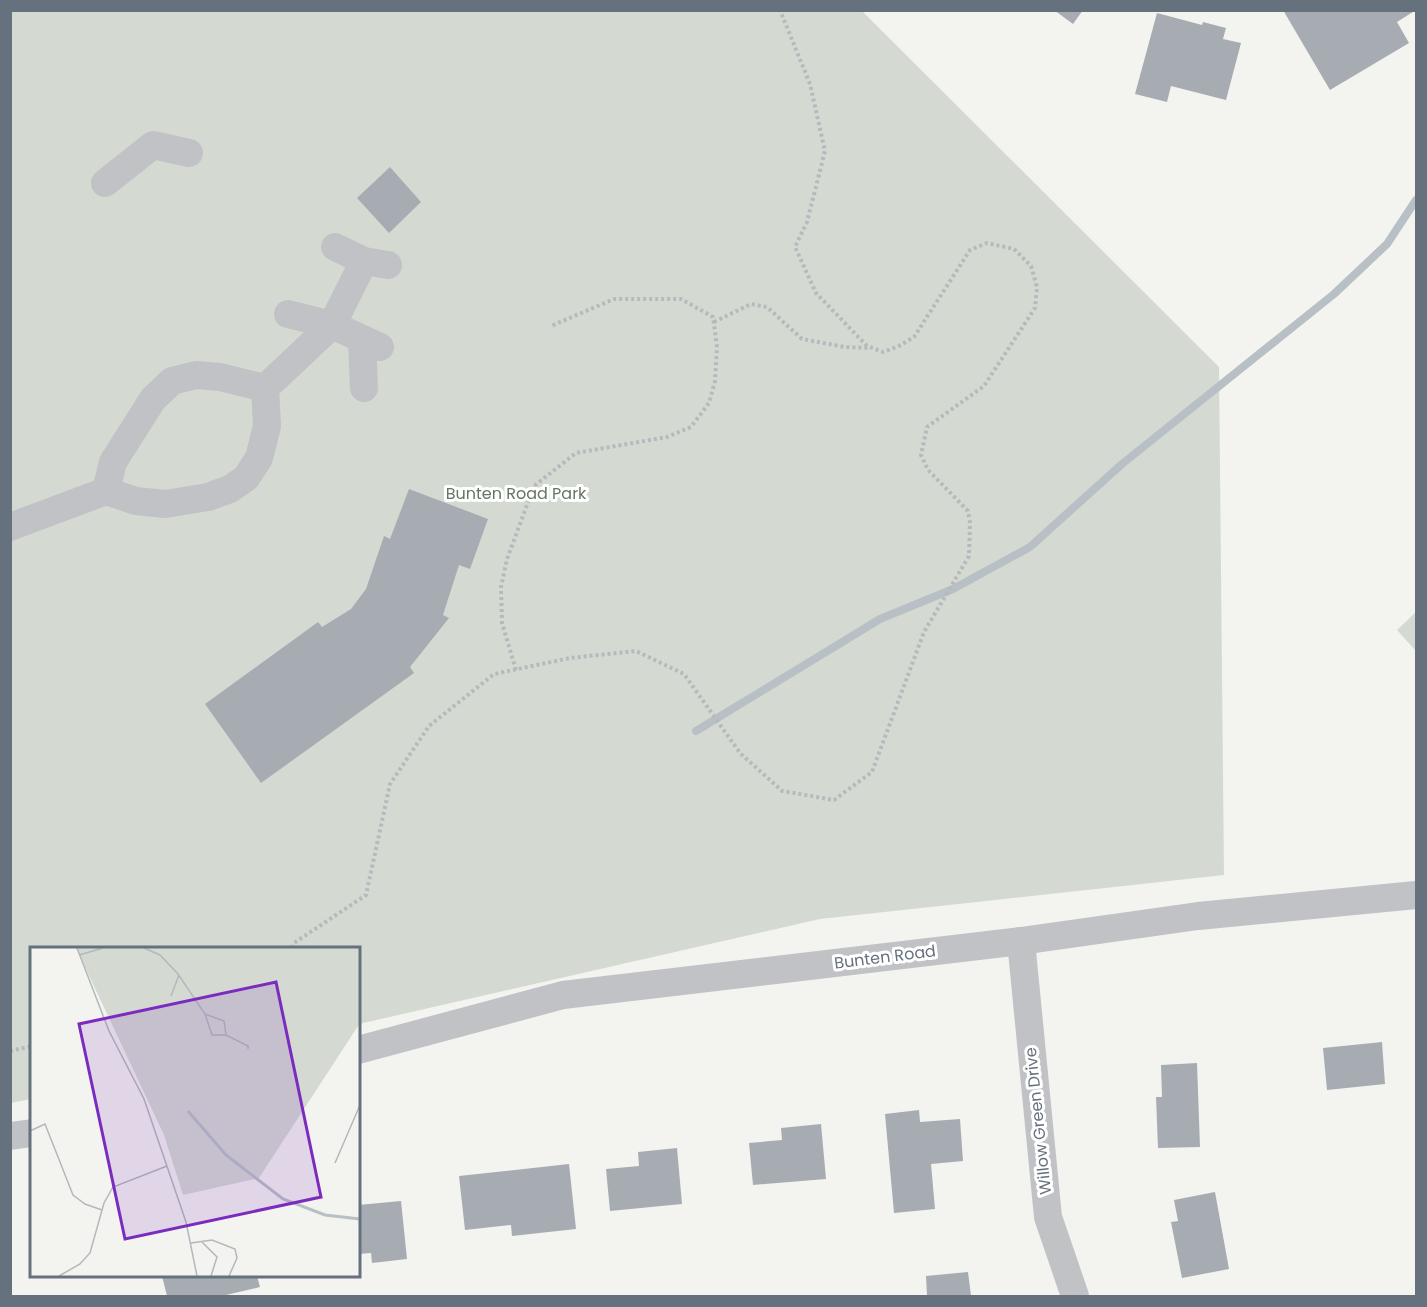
<svg xmlns="http://www.w3.org/2000/svg" width="1427" height="1307" font-family="Poppins,sans-serif">
	<style>
		.green { fill: #d4dad2 }
		.lines { fill: none; stroke-linecap: round; stroke-linejoin: round }
		.stream { stroke: #b8c0c5; stroke-width: 8 }
		.building { fill: #a6acb2 }
		.path { stroke: #b7b9bc; stroke-width: 4; stroke-dasharray: 3 3; stroke-linecap: butt }
		.minor { stroke: #c0c2c5; stroke-width: 28 }
		.labels { text-anchor: middle; dominant-baseline: central; stroke-width: 6; stroke-linejoin: round; paint-order: stroke }
		.park-label { font-size: 16px; fill: #667664; stroke: #fff }
		.street-label { font-size: 16px; fill: #66717e; stroke: #fff }
		.inset-river { fill: none; stroke: #b8c0c5; stroke-width: 3 }
		.inset-road { fill: none; stroke: #b2b8bb; stroke-width: 1.5 }
		.view { fill: #7b2cbf; fill-opacity: 0.15; stroke: #7b2cbf; stroke-width: 3 }
		.inset-edge { fill: none; stroke: #66717e; stroke-width: 3 }
	</style>
	<rect width="100%" height="100%" fill="#f3f4f0"/>
	<g class="green">
		<path d="M10 11H862L1219 367 1224 875 820 919 359 1024 358 948H32L31 1099 11 1103Z"/>
		<path d="M1416 612V648L1415 650 1397 630Z"/>
	</g>
	<g class="lines">
		<path class="stream" d="M696 731 880 619 953 589 1030 547 1122 464 1334 294 1387 244 1416 200"/>
	</g>
	<g class="building">
		<path d="M1054 10H1083L1073 24Z"/>
		<path d="M1283 10H1416L1397 22 1409 43 1330 90Z"/>
		<path d="M1157 13 1202 25 1203 22 1226 28 1223 39 1241 43 1226 100 1171 86 1167 102 1135 94Z"/>
		<path d="M390 167 421 202 389 233 357 198Z"/>
		<path d="M409 489 488 519 470 569 459 565 443 615 449 618 410 667 414 673 261 783 205 704 318 622 322 627 351 609 366 589 384 536 390 539Z"/>
		<path d="M1382 1042 1385 1084 1327 1090 1323 1048Z"/>
		<path d="M1197 1063 1200 1147 1158 1148 1156 1097H1162L1161 1065Z"/>
		<path d="M919 1110 920 1122 960 1119 963 1161 931 1164 935 1209 894 1213 885 1114Z"/>
		<path d="M821 1124 826 1179 753 1185 749 1143 782 1140 781 1128Z"/>
		<path d="M677 1148 682 1204 610 1211 606 1169 639 1166 638 1152Z"/>
		<path d="M569 1164 576 1229 512 1236 511 1225 465 1230 459 1176Z"/>
		<path d="M1215 1192 1229 1269 1182 1278 1171 1222 1178 1221 1174 1200Z"/>
		<path d="M401 1201 407 1259 372 1263 371 1253 358 1254V1205Z"/>
		<path d="M968 1272 971 1296H927L926 1276Z"/>
		<path d="M162 1276H257L260 1287 226 1295 227 1296H167Z"/>
	</g>
	<g class="lines">
		<g class="path">
			<path d="M714 322 751 304 767 307 802 339 845 347 869 348"/>
			<path d="M516 670 502 623 501 587 507 559 534 486 576 453 667 437 691 427 709 403 715 381 717 347 713 317 681 299H614L551 326"/>
			<path d="M292 948 294 943 366 895 390 784 429 726 494 674 570 658 636 651 684 674 740 753 782 791 834 800 872 772 924 632 969 556 970 523 968 511 928 470 921 455 927 427 984 386 1035 308 1037 287 1031 266 1014 249 987 243 970 250 914 337 899 346 883 352 867 346 816 293 795 247 807 222 825 151 810 84 780 10"/>
			<path d="M10 1051 32 1046"/>
		</g>
		<g class="minor">
			<path d="M105 183 153 145 189 153"/>
			<path d="M335 247 364 261"/>
			<path d="M288 314 332 325 380 347"/>
			<path d="M362 339 364 388"/>
			<path d="M106 491 113 462 153 399 172 381 196 375 220 377 265 388"/>
			<path d="M10 527 106 491 136 501 165 504 208 497 230 489 246 478 259 458 267 426 265 388 332 325 364 261 388 265"/>
			<path d="M1021 941 1048 1217 1075 1296"/>
			<path d="M358 1050 563 995 1021 941 1198 916 1416 895"/>
			<path d="M10 1136 32 1133"/>
		</g>
	</g>
	<g class="labels">
		<g class="park-label">
			<text x="516" y="493">Bunten Road Park</text>
		</g>
		<g class="street-label">
			<text transform="translate(885 957) rotate(-7)">Bunten Road</text>
			<text transform="translate(1038 1121) rotate(-96)">Willow Green Drive</text>
		</g>
	</g>
	<g transform="translate(30 947)">
		<rect width="330" height="330" fill="#f3f4f0"/>
		<path d="M46 1H330V76L229 231 153 248 134 188Z" fill="#d4dad2"/>
		<path class="inset-river" d="M158 164 196 208 253 252 295 268 330 272"/>
		<path class="inset-road" d="M47 1 79 84 114 152 156 275 167 329M114 1 130 8 148 27 175 67 182 88H196L218 99V102M49 8 73 1M141 49 149 28M175 67 194 74 196 88M0 184 15 177 43 248 55 257 72 263M305 216 330 158M172 295 187 310 181 329M161 296 182 293 205 302 207 311 199 329M29 329 50 317 60 306 74 256 83 240 137 219"/>
		<path class="view" d="M246 35 291 250 95 292 49 77Z"/>
		<rect width="330" height="330" class="inset-edge"/>
	</g>
	<rect width="1427" height="1307" fill="none" stroke="#66717e" stroke-width="24"/>
</svg>
